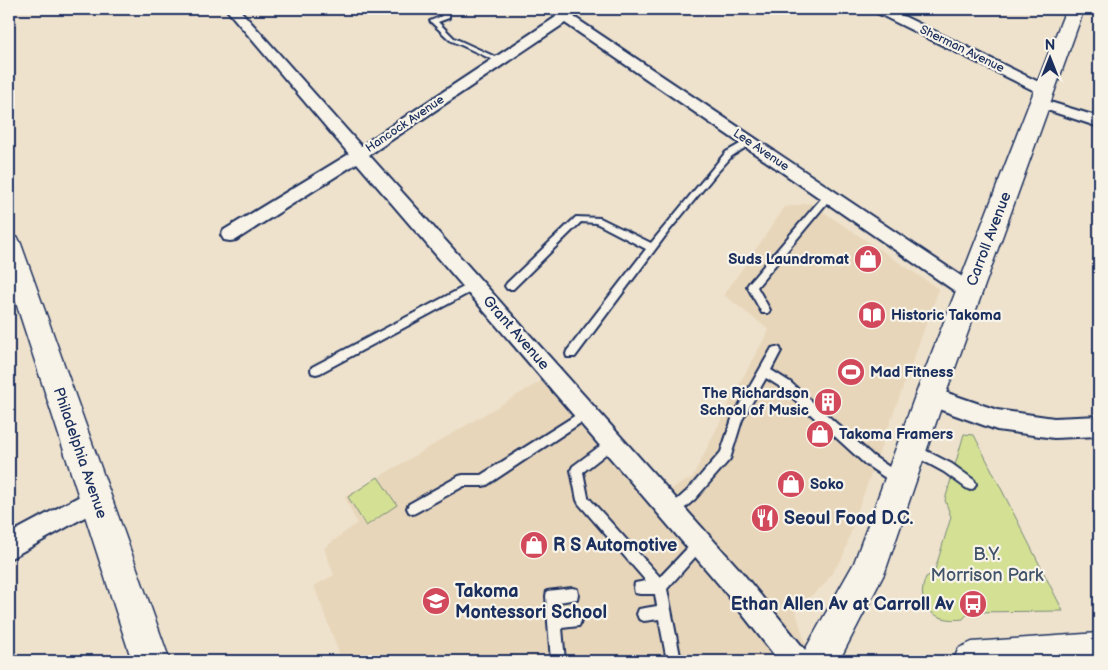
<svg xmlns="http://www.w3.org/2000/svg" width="1108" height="670" font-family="'Balsamiq Sans',sans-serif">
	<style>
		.built { fill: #e8d6ba }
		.green { fill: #d4e194; stroke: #788879 }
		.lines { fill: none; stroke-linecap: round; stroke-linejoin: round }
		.service-casing { stroke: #1b2f5e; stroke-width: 4 }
		.minor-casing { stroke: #1b2f5e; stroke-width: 4 }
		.secondary-casing { stroke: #1b2f5e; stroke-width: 3 }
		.service { fill: #f7f3e8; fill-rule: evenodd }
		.minor { fill: #f7f3e8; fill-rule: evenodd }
		.secondary { fill: #f7f3e8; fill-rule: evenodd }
		.labels { text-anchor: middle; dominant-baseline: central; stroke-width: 4.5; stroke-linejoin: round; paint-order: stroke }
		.far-street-label { font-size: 12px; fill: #1b2f5e; stroke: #f7f3e8 }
		.street-label { font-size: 15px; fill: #1b2f5e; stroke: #f7f3e8 }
		.poi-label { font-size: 15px; font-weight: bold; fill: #1b2f5e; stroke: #f7f3e8; text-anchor: start }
		.near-poi-label { font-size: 18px; font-weight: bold; fill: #1b2f5e; stroke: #f7f3e8; text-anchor: start }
		.near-park-label { font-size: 18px; fill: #405369; stroke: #f7f3e8 }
	</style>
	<rect width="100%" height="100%" fill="#eee2cd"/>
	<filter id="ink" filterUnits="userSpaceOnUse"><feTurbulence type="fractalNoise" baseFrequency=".02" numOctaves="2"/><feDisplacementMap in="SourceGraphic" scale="10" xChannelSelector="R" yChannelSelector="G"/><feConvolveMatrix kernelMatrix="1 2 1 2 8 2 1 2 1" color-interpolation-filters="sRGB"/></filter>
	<g filter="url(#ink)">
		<path class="built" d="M810 203 939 289 858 510 843 557 824 585 795 609 811 661H342L314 586 334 575 324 548 357 523 345 497 541 381 645 502 692 478 736 390 769 330 724 295 785 207Z"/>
		<g class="green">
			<path d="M964 434 974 435 1063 611 969 612 963 619C934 623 914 606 926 577L934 573 951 517 945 500Z"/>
			<path d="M378 477 397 505 366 526 348 497Z"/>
		</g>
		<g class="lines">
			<defs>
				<g id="service">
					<path d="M434 9H441L449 16V18L438 22 454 38 502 60V62H498L450 40 430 21 442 16Z"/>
					<path d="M747 140H750L754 142 732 156 715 175 669 231 575 357H567L566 354 567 351 646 249 596 223 581 222 513 289H507L505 286 507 283 576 217 600 218 651 243 726 152Z"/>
					<path d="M828 193 832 196 831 198 757 287 770 310 768 313H762L747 286 749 283 825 194Z"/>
					<path d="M475 281 480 285 478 288 320 373 316 374 312 373 311 370 312 367Z"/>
					<path d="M776 347 780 348 781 351 771 370 790 382 873 456 901 475 903 479 901 483 897 484 893 483 865 464 782 388 766 378 742 420 730 459 695 499 677 515 673 517 669 515 667 511 669 507 687 491 721 452 733 416 772 348Z"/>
					<path d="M587 408 591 410 592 413 591 416 487 485 483 486H464L417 512 413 514 409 512 407 508 409 504 459 476 463 475H481Z"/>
					<path d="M612 437 616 438 618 442 616 446 583 472 588 497 660 577 696 539 700 537 704 539 706 543 704 547 667 589 681 661H667L659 619 644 621 639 619 637 614 639 609 657 606 655 594H640L635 593 634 588 635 583 646 581 579 504 577 500 571 470 573 466Z"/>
					<path d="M913 444 952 464 974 480 976 484 974 488 970 490 966 488 944 472 909 453 907 449 909 445Z"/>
					<path d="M572 588 577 589 578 594 577 599 559 602 561 615 574 614 579 616 581 621 579 626 562 628 565 661H551L546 596 547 591Z"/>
				</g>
				<g id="minor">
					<path d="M226 9H239L361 146 556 17 547 9H561L565 11 569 9H579L580 11 574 17 976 286 979 291 976 296 969 298 962 296 565 23 369 155 740 570 806 651 810 661H779L722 588 357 163 236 240 230 241 224 240 221 235 224 230 349 154Z"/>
					<path d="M873 9H889L1049 87 1051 90 1049 93H1039L875 12Z"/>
					<path d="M1040 99 1099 117V127L1035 106 1033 103 1035 100Z"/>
					<path d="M930 387 997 410 1054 418 1099 416V436L1054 438 997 430 922 403 919 396 922 389Z"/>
					<path d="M95 488 103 491 107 499 103 507 9 559V534Z"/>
				</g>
				<g id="secondary">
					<path d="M1066 9H1084L945 396 885 572 839 661H800L806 648 854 563 915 396Z"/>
					<path d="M9 235 18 238 21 244 170 661H132L9 281Z"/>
					<path d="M1099 633V661H953L959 648 972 642Z"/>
				</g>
			</defs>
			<use href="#service" class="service-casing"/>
			<use href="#minor" class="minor-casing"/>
			<use href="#secondary" class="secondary-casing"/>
			<use href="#service" class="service"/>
			<use href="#minor" class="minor"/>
			<use href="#secondary" class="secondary"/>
		</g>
	</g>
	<defs>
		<symbol id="shop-disc" viewBox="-11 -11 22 22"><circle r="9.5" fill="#d1495b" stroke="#f7f3e8"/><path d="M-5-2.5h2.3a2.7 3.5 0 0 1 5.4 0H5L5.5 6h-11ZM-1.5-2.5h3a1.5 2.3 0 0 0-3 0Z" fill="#fff"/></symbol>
		<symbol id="library-disc" viewBox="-11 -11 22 22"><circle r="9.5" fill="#d1495b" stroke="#f7f3e8"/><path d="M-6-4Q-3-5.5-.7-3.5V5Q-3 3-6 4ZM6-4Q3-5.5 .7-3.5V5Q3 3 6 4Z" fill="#fff"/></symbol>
		<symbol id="stadium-disc" viewBox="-11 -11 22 22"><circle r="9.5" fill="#d1495b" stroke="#f7f3e8"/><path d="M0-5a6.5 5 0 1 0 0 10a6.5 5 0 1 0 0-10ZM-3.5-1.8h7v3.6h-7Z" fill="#fff"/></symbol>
		<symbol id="building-disc" viewBox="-11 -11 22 22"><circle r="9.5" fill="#d1495b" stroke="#f7f3e8"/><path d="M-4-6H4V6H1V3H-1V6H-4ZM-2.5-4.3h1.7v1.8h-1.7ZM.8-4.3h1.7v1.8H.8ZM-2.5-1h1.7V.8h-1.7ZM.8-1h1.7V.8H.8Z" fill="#fff"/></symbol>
		<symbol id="restaurant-disc" viewBox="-11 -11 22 22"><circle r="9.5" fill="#d1495b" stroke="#f7f3e8"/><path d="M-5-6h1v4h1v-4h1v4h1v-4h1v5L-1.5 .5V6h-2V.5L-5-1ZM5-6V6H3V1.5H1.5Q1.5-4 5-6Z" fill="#fff"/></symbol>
		<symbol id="school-disc" viewBox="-11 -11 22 22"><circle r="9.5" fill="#d1495b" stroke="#f7f3e8"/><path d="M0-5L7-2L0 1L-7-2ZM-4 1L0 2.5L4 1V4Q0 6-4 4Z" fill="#fff"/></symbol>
		<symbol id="bus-disc" viewBox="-11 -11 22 22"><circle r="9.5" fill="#d1495b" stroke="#f7f3e8"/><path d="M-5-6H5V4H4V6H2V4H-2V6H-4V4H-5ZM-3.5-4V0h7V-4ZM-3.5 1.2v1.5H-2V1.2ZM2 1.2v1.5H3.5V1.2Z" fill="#fff"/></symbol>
	</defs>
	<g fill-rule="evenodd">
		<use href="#shop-disc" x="852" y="243" width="32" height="32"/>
		<use href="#library-disc" x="856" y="299" width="32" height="32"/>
		<use href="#stadium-disc" x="835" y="356" width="32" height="32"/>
		<use href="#building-disc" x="812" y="386" width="32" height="32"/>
		<use href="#shop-disc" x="804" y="418" width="32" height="32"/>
		<use href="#shop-disc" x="775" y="468" width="32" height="32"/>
		<use href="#restaurant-disc" x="749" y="502" width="32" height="32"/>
		<use href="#shop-disc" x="518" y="529" width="32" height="32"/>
		<use href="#school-disc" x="420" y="585" width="32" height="32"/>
		<use href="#bus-disc" x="957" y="588" width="32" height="32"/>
	</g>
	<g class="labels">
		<g class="far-street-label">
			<text transform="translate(962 49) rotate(26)">Sherman Avenue</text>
			<text transform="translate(405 124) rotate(-34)">Hancock Avenue</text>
			<text transform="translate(761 150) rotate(34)">Lee Avenue</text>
		</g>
		<g class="street-label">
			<text transform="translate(989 239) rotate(-69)">Carroll Avenue</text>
			<text transform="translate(516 333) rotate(49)">Grant Avenue</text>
			<text transform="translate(80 453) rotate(71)">Philadelphia Avenue</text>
		</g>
		<g class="poi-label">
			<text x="849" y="259" text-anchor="end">Suds Laundromat</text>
			<text x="891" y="315">Historic Takoma</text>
			<text x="870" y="372">Mad Fitness</text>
			<text x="809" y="393" text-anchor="end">The Richardson<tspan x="809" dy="17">School of Music</tspan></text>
			<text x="839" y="434">Takoma Framers</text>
			<text x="810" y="484">Soko</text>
		</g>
		<g class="near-poi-label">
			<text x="784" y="518">Seoul Food D.C.</text>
			<text x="553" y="545">R S Automotive</text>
			<text x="455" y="591">Takoma<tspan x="455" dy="21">Montessori School</tspan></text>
			<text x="954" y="604" text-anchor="end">Ethan Allen Av at Carroll Av</text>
		</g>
		<g class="near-park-label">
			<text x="987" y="554">B.Y.<tspan x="987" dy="21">Morrison Park</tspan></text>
		</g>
	</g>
	<rect width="1108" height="670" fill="none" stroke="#f7f3e8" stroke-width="30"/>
	<rect x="15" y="15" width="1078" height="640" fill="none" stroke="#1b2f5e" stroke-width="2" filter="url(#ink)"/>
	<g transform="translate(1050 58)" stroke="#f7f3e8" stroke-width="4" paint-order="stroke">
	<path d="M0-4L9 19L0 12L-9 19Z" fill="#1b2f5e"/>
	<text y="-8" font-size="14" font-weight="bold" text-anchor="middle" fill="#1b2f5e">N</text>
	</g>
</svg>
